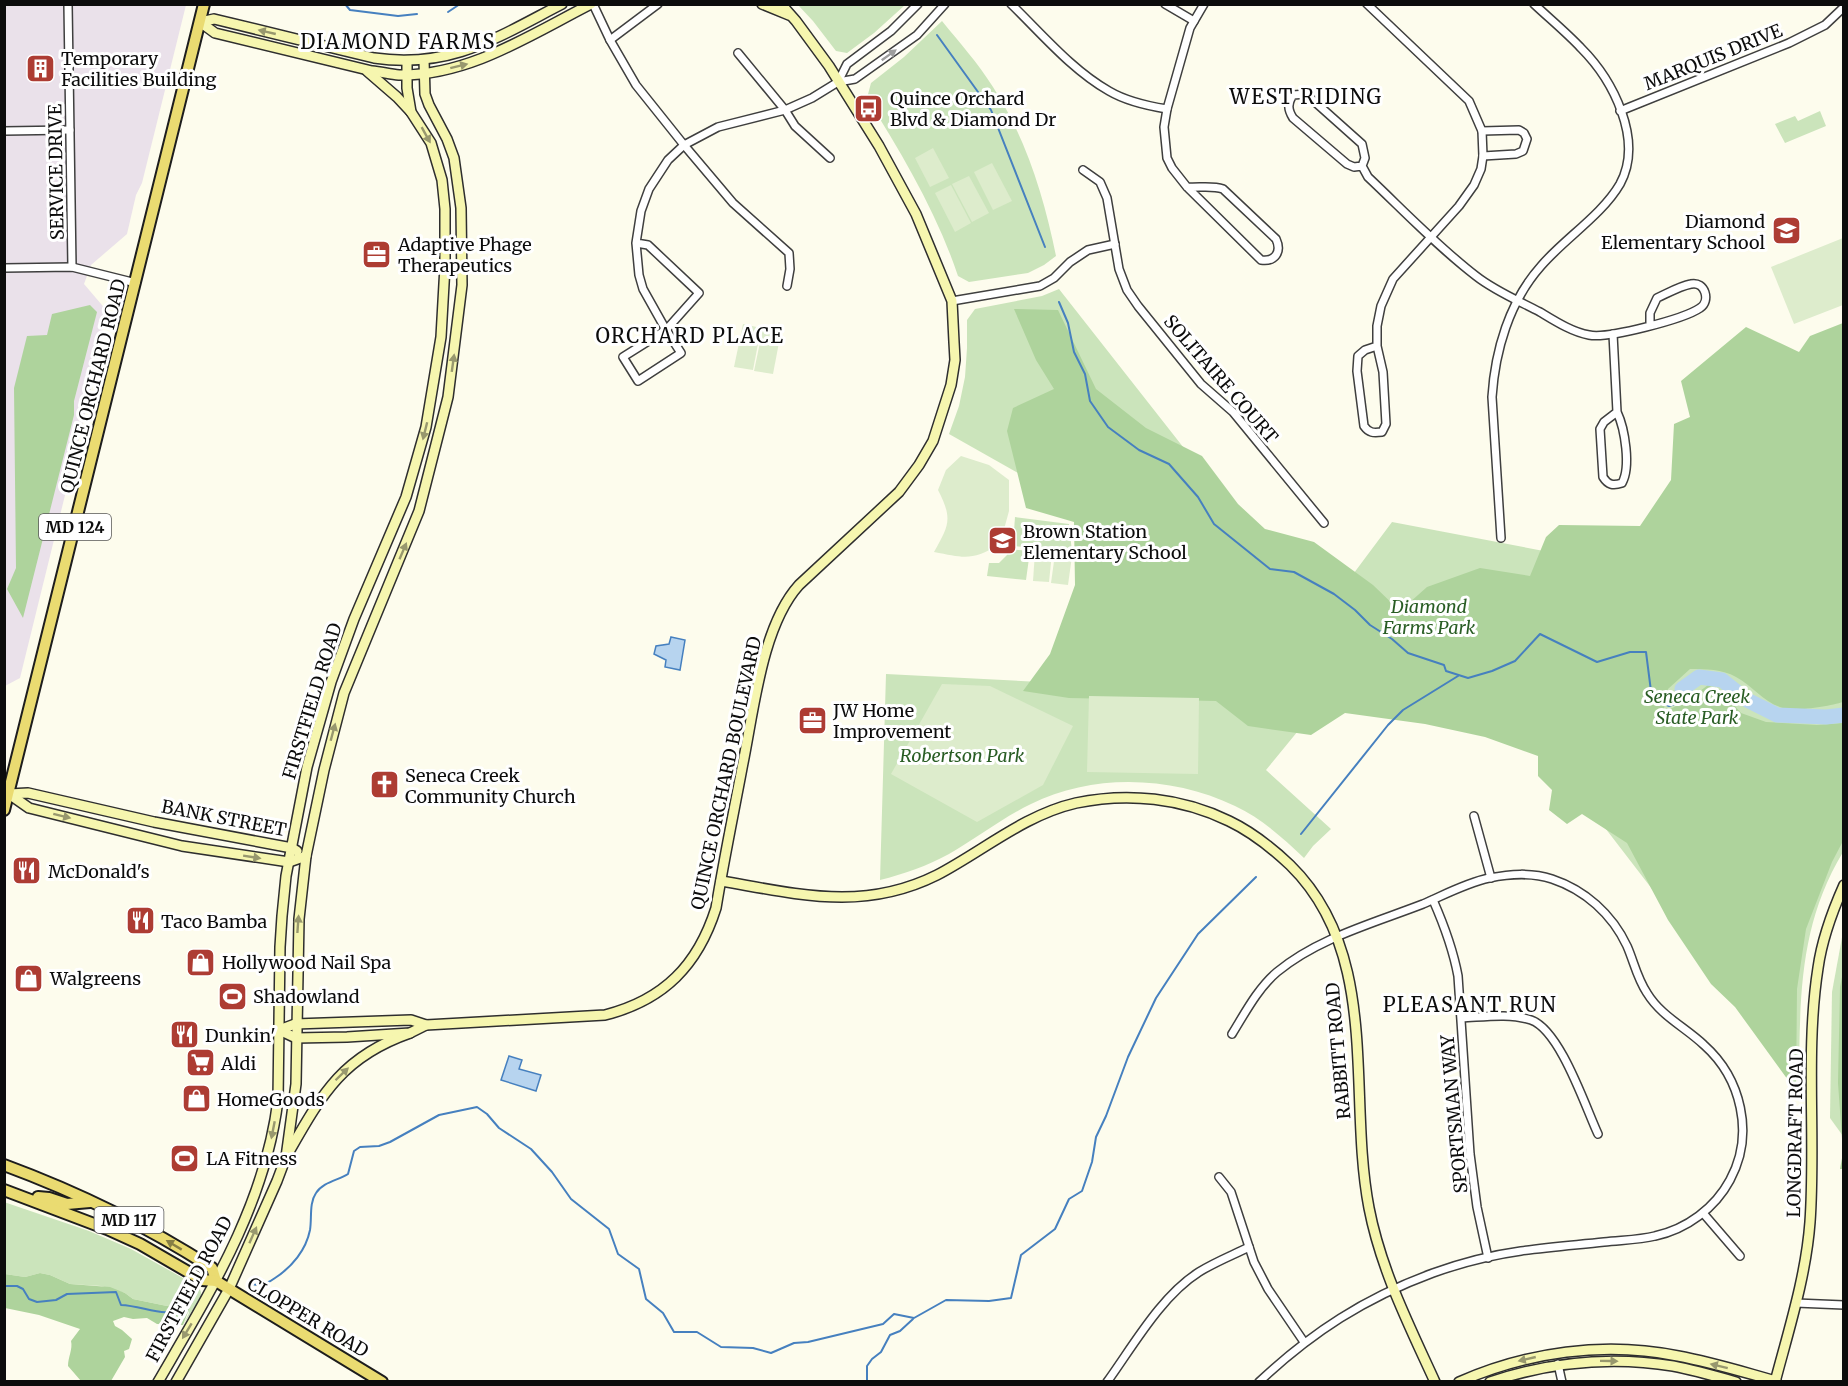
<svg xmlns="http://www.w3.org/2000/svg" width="1848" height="1386" font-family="Merriweather,serif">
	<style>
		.industrial { fill: #eae1ea }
		.green { fill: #cbe4bb }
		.forest { fill: #aed39c }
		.pitch { fill: #ddeccc }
		.water { fill: #b7d4ef; stroke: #4680bf; stroke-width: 1.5 }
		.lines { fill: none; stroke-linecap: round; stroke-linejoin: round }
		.stream { stroke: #4680bf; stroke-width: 2 }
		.river { stroke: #b7d4ef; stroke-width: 15 }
		.street-casing { stroke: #3f3f3f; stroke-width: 10 }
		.secondary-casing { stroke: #2e2e2e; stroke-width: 12 }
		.primary-casing { stroke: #1d1d1d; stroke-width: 14 }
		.street { stroke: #fff; stroke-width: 7 }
		.secondary { stroke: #f6f6af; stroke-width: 9 }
		.primary { stroke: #eadb71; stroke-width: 10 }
		.oneway { fill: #98986e }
		.oneway2 { fill: #9e9e9e }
		.oneway3 { fill: #867e44 }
		.labels { text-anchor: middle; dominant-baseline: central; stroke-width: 6; stroke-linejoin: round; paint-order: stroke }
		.shield { fill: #fff; stroke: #555; stroke-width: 1.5 }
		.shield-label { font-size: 16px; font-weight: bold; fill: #0c0c0c }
		.street-label { font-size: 18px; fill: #0c0c0c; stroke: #fff }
		.poi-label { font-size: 18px; fill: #0c0c0c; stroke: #fff; text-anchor: start }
		.park-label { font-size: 18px; font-style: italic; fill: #295d24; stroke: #fff }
		.neighbourhood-label { font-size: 20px; letter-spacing: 1.5px; fill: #0c0c0c; stroke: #fff }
	</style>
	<rect width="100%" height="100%" fill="#fdfced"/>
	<path class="industrial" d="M5 5H186L142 183 136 195 127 234 91 265 84 284 107 311 100 342 99 357 20 678 5 686Z"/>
	<g class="green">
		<path d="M798 5H905L874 33 847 53 836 51 813 21Z"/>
		<path d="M942 21C959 42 978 63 993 87 1026 138 1044 197 1056 256L1044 265 1028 273 969 282 958 276C937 213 902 154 867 98L871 83 904 57Z"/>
		<path d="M1820 111 1826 126 1785 143 1775 124 1795 116 1798 121Z"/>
		<path d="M1059 289 1242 522 1351 577 1392 522 1591 560 1609 580 1843 376V852C1799 925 1800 998 1799 1080L1512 707 1325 698 1266 770 1331 829 1313 846 1304 858C1283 838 1261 818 1235 806 1172 776 1094 773 1031 804 1002 818 977 838 949 854 927 866 904 874 880 880L886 674 1219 691 1248 603 949 434 959 406 965 377 967 348V320L975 309 1042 296Z"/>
		<path d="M1015 517 1069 524 1072 552 1013 546Z"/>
		<path d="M1008 549 1030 551 1026 580 987 576 989 563H999L1007 555Z"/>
		<path d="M1843 932V1136L1830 1118 1832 992Z"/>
		<path d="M4 1202 89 1231 131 1249 199 1287 201 1292V1297L183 1325 189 1313 184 1301 167 1306 133 1299 125 1293 101 1286 70 1284 50 1275 40 1273 25 1277 5 1274Z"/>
	</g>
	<g class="forest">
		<path d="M90 305 97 312 74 401V415L23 618 7 589 16 568 14 388 27 336 47 335 52 314Z"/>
		<path d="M1014 309 1058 310 1096 389 1146 428 1202 456 1238 504 1265 529 1314 542 1373 585 1400 611 1427 587 1480 568 1530 576 1546 537 1559 525 1640 526 1671 480 1674 424 1690 417 1681 381 1746 327 1799 352 1810 336 1843 323V702C1830 706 1796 712 1783 708 1764 703 1753 686 1736 677 1722 669 1706 669 1690 669L1668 689 1663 713 1691 698 1708 685 1725 695 1741 713 1766 722 1817 725 1843 723V841L1832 862 1806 929 1797 989 1796 1091 1735 1007 1711 984 1668 920 1627 843 1582 814 1567 824 1549 810 1552 790 1538 776V756L1485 737 1425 724 1345 713 1311 735 1248 726 1216 701 1069 698 1023 691 1050 654 1075 585 1074 522 1026 508 1007 431 1013 408 1054 389 1036 360Z"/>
		<path d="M1843 972 1844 1169H1840L1843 1153 1838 1083 1840 987Z"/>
		<path d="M40 1273 50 1275 70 1284 110 1287 125 1293 133 1299 167 1306 184 1301 191 1304 183 1325 157 1324 147 1318 133 1319 124 1317 113 1321 115 1326 122 1330 132 1339 129 1349 124 1351 125 1357 111 1381H81L68 1366C68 1357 73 1349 71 1341L80 1329 39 1315 5 1308V1274L25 1277Z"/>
	</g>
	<g class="pitch">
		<path d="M933 148 949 178 930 187 915 158Z"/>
		<path d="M992 163 1012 201 993 210 974 172Z"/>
		<path d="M969 176 989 213 972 222 952 184Z"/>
		<path d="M951 185 971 223 955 232 935 193Z"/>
		<path d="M1843 238V305L1794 324 1771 267Z"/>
		<path d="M743 324 761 328 753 370 734 367Z"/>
		<path d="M763 328 781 332 773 374 754 371Z"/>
		<path d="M961 456 989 465 1009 480V511L1000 544C972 561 965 558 934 552 949 525 953 519 938 490L946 470Z"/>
		<path d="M1035 552 1052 553 1049 582 1033 581Z"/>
		<path d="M1055 554 1072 556 1068 585 1051 583Z"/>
		<path d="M942 684 990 686 1073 726 1043 785 977 822 891 774Z"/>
		<path d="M1089 696 1199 698 1198 774 1087 772Z"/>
	</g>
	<g class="water">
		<path d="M671 637 685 640 680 670 665 667 666 660 654 654 656 646 669 644Z"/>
		<path d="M509 1056 522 1060 519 1069 541 1075 536 1091 501 1080Z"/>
	</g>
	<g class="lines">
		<g class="stream">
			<path d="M345 4 350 10 398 16 417 14"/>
			<path d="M448 12 460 4"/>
			<path d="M937 35 991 110 1045 247"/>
			<path d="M1059 302 1068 323 1074 352 1085 374 1090 401 1108 427 1139 450 1169 464 1198 497 1214 524 1270 569 1294 572 1334 594 1355 610 1370 625 1392 639 1408 653 1444 665 1446 671 1468 678 1492 671 1515 661 1540 634 1597 662 1630 652H1646L1652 699 1669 706 1680 702 1682 689"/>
			<path d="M1301 834 1388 725 1403 710 1458 676"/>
			<path d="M249 1283C259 1287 267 1284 275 1278 292 1267 306 1250 310 1230 312 1218 309 1203 316 1193 323 1182 339 1180 348 1174L354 1151 360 1147 379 1146 390 1142 439 1115 477 1107 487 1114 499 1128 531 1149 552 1172 571 1199 609 1229 618 1254 639 1269 646 1299 663 1313 674 1332H697L721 1347 753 1348 771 1353 794 1343 808 1342 883 1324 894 1314 914 1318 946 1300 989 1301 1011 1298 1021 1255 1055 1229 1069 1199 1082 1191 1092 1162 1096 1137 1106 1116 1128 1057 1156 998 1198 934 1256 877"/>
			<path d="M4 1286H17L23 1289 29 1299 37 1302 56 1300 67 1294 116 1292 121 1305C145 1306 164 1319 188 1308"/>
			<path d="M867 1382V1366L872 1359 881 1352 890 1335 900 1331 913 1319"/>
		</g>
		<path class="river" d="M1682 689 1699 677 1722 680 1747 700 1777 715 1826 717 1844 715"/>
		<defs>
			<g id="street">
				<path d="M68 4 72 267"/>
				<path d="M593 4 610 40 636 85 684 145 733 203 789 253 790 269 787 286"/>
				<path d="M1011 4C1042 34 1072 70 1109 91 1126 101 1148 106 1167 109"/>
				<path d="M1165 4 1194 21"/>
				<path d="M1367 4 1469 101 1482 131 1483 156 1481 169 1474 185 1459 206 1393 279 1381 306 1377 326V346L1383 372 1386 424 1382 432C1373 433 1369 433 1364 426L1357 371 1358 356 1365 350 1377 346"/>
				<path d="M610 40 658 4"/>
				<path d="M738 53 785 110 795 126 830 158"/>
				<path d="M838 82 847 64 891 31 918 4"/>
				<path d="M1620 111 1789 43 1825 25 1844 7"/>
				<path d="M4 131 70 130"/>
				<path d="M1482 131 1519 130 1524 133 1527 139 1523 151 1516 154 1483 156"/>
				<path d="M1362 166 1354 167 1347 164 1293 118C1288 110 1287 104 1293 95L1306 94 1362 144 1365 158 1362 166 1368 177C1403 210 1437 246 1476 276 1495 291 1519 301 1540 312 1555 321 1572 332 1589 335 1608 339 1684 319 1700 308 1711 301 1705 281 1691 284 1680 286 1668 293 1657 298L1650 313V325"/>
				<path d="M1083 170 1100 182 1107 198 1119 269 1127 290 1138 306 1201 384 1233 412 1324 523"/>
				<path d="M1187 187C1198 188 1212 185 1223 189L1276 239C1282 252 1275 262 1261 260L1187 187 1172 168 1167 158 1164 127 1167 109 1190 28 1204 4"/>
				<path d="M636 243 648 245 699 293 666 330 643 289 639 275 636 243 641 211 649 189 668 160 684 145 718 127 785 110 812 98 838 82 855 79 917 35 945 4"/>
				<path d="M4 268 72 267 136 283"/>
				<path d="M952 301 1040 286 1054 278 1070 262 1088 250 1115 244"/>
				<path d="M666 330 681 353 638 381 623 357Z"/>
				<path d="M1613 334 1617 412C1625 429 1631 467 1622 483 1613 486 1608 485 1603 477L1600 429 1604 422 1617 412"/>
				<path d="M1501 538 1492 397C1495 351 1509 302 1541 266 1564 239 1602 215 1620 184 1644 140 1613 80 1581 48 1567 33 1550 19 1534 4"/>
				<path d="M1474 816 1491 878"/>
				<path d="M1433 900C1444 925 1453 949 1458 976L1470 1154 1477 1207 1488 1258"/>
				<path d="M1462 1018C1484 1017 1509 1013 1531 1020 1560 1030 1585 1106 1598 1134"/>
				<path d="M1232 1034C1245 1013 1258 988 1277 972 1318 938 1374 923 1423 904 1444 895 1466 883 1489 878 1510 874 1531 872 1552 879 1585 890 1612 914 1627 946 1634 962 1637 978 1647 993 1661 1016 1685 1027 1704 1045 1741 1078 1755 1134 1730 1180 1715 1208 1687 1229 1655 1236 1639 1240 1621 1240 1604 1242 1576 1245 1548 1247 1521 1251 1492 1255 1461 1263 1433 1273 1365 1298 1312 1332 1259 1382"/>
				<path d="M1219 1177 1231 1192 1254 1262 1268 1289 1304 1342"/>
				<path d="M1703 1213 1740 1256"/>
				<path d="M1796 1303 1844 1305"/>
				<path d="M1558 1364 1562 1382"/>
				<path d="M1107 1382C1133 1346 1161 1296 1199 1272 1215 1262 1233 1255 1249 1247"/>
			</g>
			<g id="secondary">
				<path d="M762 4 789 15"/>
				<path d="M200 22 215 33 372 71C381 72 390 74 399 75 469 76 530 35 591 4"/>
				<path d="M200 22 214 19 374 58C451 69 496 38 562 4"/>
				<path d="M367 71 397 97 411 112"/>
				<path d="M9 794 29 808 182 846 289 862 306 856"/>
				<path d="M9 794 28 793 154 822 292 848 297 851"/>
				<path d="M721 881C798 894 863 912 937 875 983 851 1024 815 1076 803 1128 792 1182 798 1229 821 1252 832 1272 848 1290 865 1382 955 1347 1094 1369 1208 1381 1270 1409 1325 1435 1382"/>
				<path d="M279 1030 295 1024 411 1020 426 1025 605 1015C664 1000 698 965 716 908 724 859 734 811 743 763 754 709 762 626 799 585L899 492 919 465 933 441 951 385 955 360 954 342 952 301 916 214 879 146 829 66 796 21 781 4"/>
				<path d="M279 1030 296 1038 347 1037 410 1033 426 1025"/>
				<path d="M290 1150C323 1092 344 1056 410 1033"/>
				<path d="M158 1382C210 1292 265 1205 278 1100L280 947 282 916 286 876 307 767 331 682 354 619 406 497 426 427 441 337 445 266V209L442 180 431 143 411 112 407 88V61"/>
				<path d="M176 1382 229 1289 277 1181 286 1157 296 1084 299 919 306 856 324 770 344 693 419 511 448 397 462 285 461 208 454 158 447 139 429 105 425 94 424 60"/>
				<path d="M1459 1382C1527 1352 1604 1341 1678 1356 1711 1362 1743 1372 1776 1381"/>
				<path d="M1490 1382C1550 1362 1611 1356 1673 1366 1694 1370 1715 1376 1736 1382"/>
				<path d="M1775 1382C1789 1329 1806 1276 1810 1222 1816 1138 1805 1051 1818 968 1822 939 1832 912 1844 885"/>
			</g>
			<g id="primary">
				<path d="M4 810 204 4"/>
				<path d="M4 1165C77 1192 147 1226 212 1268L216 1281"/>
				<path d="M4 1190 107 1229 140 1244 202 1280 216 1281 382 1382"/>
				<path d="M38 1197 49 1198 67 1204 90 1202"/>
			</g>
		</defs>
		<use href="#street" class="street-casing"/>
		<use href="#secondary" class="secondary-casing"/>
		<use href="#primary" class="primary-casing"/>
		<use href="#street" class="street"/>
		<use href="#secondary" class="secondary"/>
		<use href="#primary" class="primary"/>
	</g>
	<defs><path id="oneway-solid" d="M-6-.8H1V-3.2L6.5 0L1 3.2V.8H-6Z" transform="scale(1.5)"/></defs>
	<g class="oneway">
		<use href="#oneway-solid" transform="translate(267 32) rotate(-167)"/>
		<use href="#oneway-solid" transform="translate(459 66) rotate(-14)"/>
		<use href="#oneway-solid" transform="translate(426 135) rotate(61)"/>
		<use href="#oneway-solid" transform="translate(453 363) rotate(-82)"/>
		<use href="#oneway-solid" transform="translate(425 431) rotate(104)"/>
		<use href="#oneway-solid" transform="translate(403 551) rotate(-67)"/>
		<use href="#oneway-solid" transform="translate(333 732) rotate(-75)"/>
		<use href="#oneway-solid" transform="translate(62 816) rotate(14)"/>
		<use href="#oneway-solid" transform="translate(252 857) rotate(9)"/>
		<use href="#oneway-solid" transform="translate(298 924) rotate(-86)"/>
		<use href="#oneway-solid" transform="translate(342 1074) rotate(-44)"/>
		<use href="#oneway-solid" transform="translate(273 1130) rotate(101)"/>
		<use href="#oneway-solid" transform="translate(253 1235) rotate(-66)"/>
		<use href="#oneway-solid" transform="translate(187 1331) rotate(121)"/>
		<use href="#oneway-solid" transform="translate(1527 1359) rotate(167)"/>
		<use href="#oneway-solid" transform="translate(1609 1361) rotate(1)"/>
		<use href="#oneway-solid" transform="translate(1719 1366) rotate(-166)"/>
	</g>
	<use class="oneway2" href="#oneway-solid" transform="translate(889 55) rotate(-36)"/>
	<use class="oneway3" href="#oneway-solid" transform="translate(174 1245) rotate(-149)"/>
	<defs>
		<symbol id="building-square" viewBox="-11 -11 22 22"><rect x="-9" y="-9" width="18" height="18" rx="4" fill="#ad3c33" stroke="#fff"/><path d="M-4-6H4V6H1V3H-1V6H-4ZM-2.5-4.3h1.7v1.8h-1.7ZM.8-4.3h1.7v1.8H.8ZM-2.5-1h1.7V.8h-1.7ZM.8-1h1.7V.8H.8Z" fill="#fff"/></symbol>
		<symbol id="bus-square" viewBox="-11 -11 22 22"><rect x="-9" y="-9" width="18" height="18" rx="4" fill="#ad3c33" stroke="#fff"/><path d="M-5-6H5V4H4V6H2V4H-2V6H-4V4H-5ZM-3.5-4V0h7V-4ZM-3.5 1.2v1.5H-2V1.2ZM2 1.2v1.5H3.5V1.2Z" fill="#fff"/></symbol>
		<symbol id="school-square" viewBox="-11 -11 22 22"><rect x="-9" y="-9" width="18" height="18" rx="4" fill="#ad3c33" stroke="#fff"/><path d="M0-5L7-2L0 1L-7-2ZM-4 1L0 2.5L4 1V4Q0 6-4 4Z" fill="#fff"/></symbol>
		<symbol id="office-square" viewBox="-11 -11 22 22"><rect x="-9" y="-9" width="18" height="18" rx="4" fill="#ad3c33" stroke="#fff"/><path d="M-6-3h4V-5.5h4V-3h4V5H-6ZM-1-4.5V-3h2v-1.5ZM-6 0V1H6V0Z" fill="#fff"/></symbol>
		<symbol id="church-square" viewBox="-11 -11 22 22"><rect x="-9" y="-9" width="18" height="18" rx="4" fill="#ad3c33" stroke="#fff"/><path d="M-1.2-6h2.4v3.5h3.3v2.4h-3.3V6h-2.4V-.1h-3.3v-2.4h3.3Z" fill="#fff"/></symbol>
		<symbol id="restaurant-square" viewBox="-11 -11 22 22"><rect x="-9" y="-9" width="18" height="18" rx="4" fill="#ad3c33" stroke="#fff"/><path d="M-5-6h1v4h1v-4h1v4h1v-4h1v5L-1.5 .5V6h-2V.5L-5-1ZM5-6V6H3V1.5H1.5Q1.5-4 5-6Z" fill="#fff"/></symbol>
		<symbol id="shop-square" viewBox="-11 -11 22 22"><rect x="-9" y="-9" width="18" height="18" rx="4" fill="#ad3c33" stroke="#fff"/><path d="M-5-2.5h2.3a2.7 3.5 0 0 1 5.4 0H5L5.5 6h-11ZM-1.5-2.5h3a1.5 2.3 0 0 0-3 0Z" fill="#fff"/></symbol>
		<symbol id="stadium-square" viewBox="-11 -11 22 22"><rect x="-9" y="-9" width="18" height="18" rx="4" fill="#ad3c33" stroke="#fff"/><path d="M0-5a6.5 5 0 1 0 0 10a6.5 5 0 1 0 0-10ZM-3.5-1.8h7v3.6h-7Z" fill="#fff"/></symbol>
		<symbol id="supermarket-square" viewBox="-11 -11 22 22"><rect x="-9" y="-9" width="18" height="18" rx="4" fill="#ad3c33" stroke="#fff"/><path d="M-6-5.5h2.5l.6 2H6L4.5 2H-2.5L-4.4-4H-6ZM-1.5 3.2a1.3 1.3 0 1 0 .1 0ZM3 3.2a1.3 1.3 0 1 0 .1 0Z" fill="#fff"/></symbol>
	</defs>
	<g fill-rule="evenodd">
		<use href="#building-square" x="24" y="52" width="33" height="33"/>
		<use href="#bus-square" x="852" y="92" width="33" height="33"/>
		<use href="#school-square" x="1770" y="214" width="33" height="33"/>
		<use href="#office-square" x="360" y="238" width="33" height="33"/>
		<use href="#school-square" x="986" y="524" width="33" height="33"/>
		<use href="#office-square" x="796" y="704" width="33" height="33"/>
		<use href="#church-square" x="368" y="768" width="33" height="33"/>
		<use href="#restaurant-square" x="10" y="854" width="33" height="33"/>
		<use href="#restaurant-square" x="124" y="904" width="33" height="33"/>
		<use href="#shop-square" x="184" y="946" width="33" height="33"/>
		<use href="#shop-square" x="12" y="962" width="33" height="33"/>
		<use href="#stadium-square" x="216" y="980" width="33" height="33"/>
		<use href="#restaurant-square" x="168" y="1018" width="33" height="33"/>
		<use href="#supermarket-square" x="184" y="1046" width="33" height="33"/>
		<use href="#shop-square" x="180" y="1082" width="33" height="33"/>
		<use href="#stadium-square" x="168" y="1142" width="33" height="33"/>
	</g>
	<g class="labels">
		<g class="shield">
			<rect x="39" y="514" width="72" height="26" rx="4.5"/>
			<rect x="94.5" y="1207" width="69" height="26" rx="4.5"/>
		</g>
		<g class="shield-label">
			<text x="75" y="527">MD 124</text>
			<text x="129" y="1220">MD 117</text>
		</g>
		<g class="street-label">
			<text transform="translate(1713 57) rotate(-22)">MARQUIS DRIVE</text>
			<text transform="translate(56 172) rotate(-91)">SERVICE DRIVE</text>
			<text transform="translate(1221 379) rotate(49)">SOLITAIRE COURT</text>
			<text transform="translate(93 386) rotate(-76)">QUINCE ORCHARD ROAD</text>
			<text transform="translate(312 701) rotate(-73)">FIRSTFIELD ROAD</text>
			<text transform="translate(726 773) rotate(-78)">QUINCE ORCHARD BOULEVARD</text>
			<text transform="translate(224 818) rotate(11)">BANK STREET</text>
			<text transform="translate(1338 1051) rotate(-95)">RABBITT ROAD</text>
			<text transform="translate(1454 1114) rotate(-95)">SPORTSMAN WAY</text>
			<text transform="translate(1795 1133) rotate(-89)">LONGDRAFT ROAD</text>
			<text transform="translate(189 1289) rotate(-62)">FIRSTFIELD ROAD</text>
			<text transform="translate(308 1317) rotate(31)">CLOPPER ROAD</text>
		</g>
		<g class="poi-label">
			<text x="61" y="58">Temporary<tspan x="61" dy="21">Facilities Building</tspan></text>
			<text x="890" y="98">Quince Orchard<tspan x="890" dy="21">Blvd &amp; Diamond Dr</tspan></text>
			<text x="1765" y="221" text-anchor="end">Diamond<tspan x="1765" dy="21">Elementary School</tspan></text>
			<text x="398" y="244">Adaptive Phage<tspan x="398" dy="21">Therapeutics</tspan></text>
			<text x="1023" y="531">Brown Station<tspan x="1023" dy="21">Elementary School</tspan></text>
			<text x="833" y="710">JW Home<tspan x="833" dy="21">Improvement</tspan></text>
			<text x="405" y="775">Seneca Creek<tspan x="405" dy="21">Community Church</tspan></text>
			<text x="48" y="871">McDonald's</text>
			<text x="161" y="921">Taco Bamba</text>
			<text x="222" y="962">Hollywood Nail Spa</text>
			<text x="50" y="978">Walgreens</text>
			<text x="253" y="996">Shadowland</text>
			<text x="205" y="1035">Dunkin'</text>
			<text x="221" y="1063">Aldi</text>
			<text x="217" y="1099">HomeGoods</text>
			<text x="206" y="1158">LA Fitness</text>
		</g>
		<g class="park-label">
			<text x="1429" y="606">Diamond<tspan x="1429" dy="21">Farms Park</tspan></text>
			<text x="1697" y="696">Seneca Creek<tspan x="1697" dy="21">State Park</tspan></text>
			<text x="962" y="755">Robertson Park</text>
		</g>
		<g class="neighbourhood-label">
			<text x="398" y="41">DIAMOND FARMS</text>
			<text x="1306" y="96">WEST RIDING</text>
			<text x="690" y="335">ORCHARD PLACE</text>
			<text x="1470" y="1004">PLEASANT RUN</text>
		</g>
	</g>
	<rect width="1848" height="1386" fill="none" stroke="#0c0c0c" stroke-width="12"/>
</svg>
